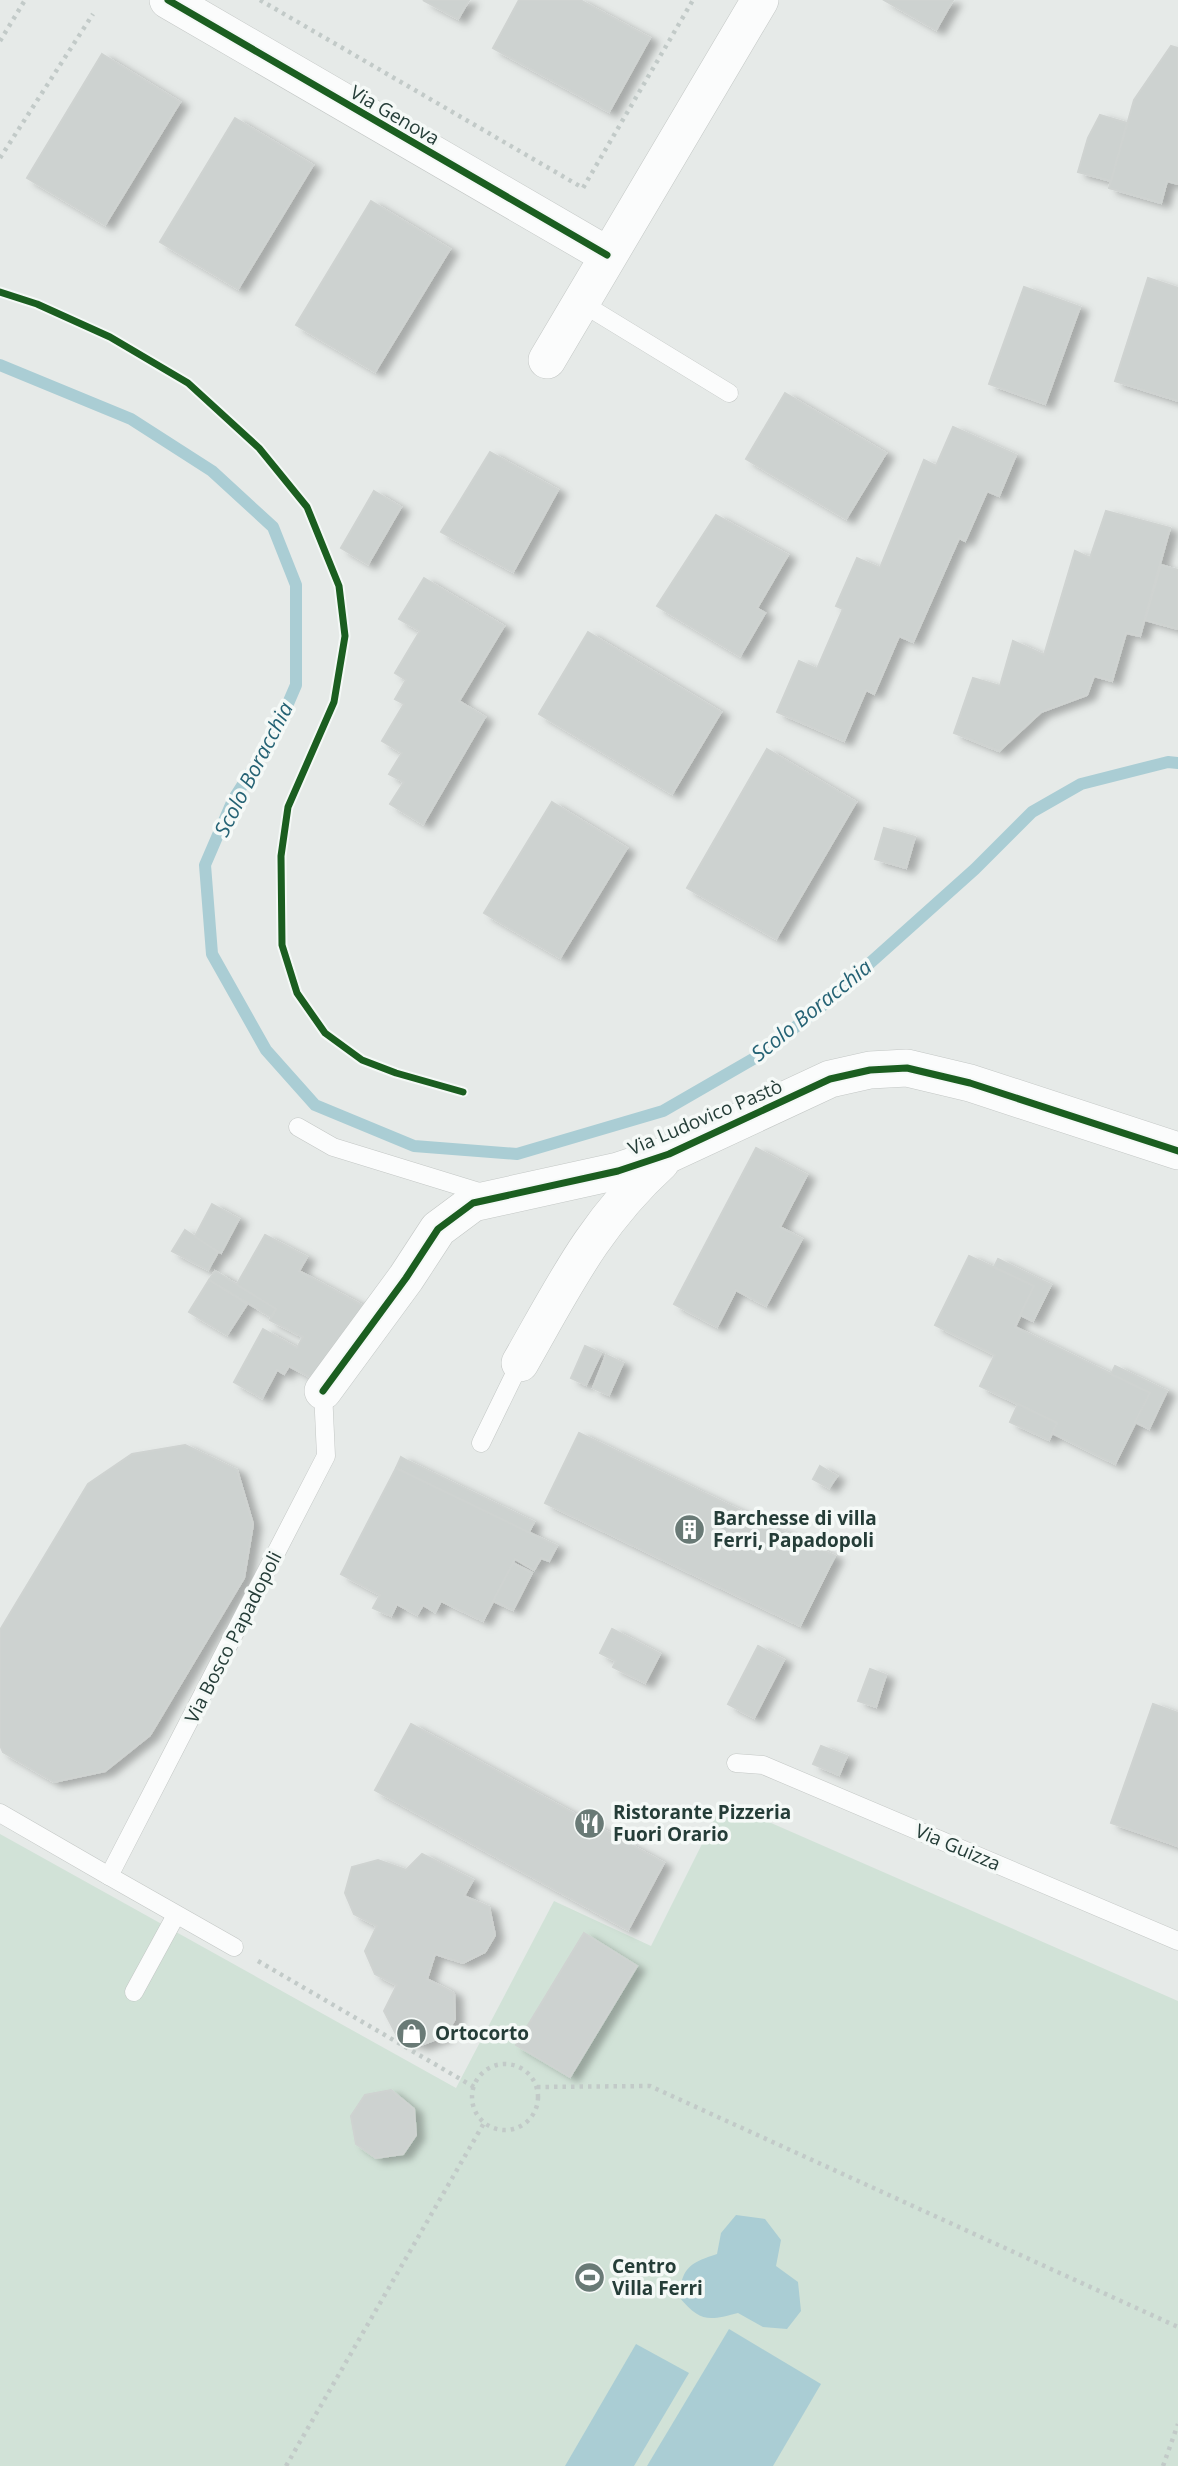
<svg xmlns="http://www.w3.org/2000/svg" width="1178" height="2466" font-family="'Open Sans',sans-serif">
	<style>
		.green { fill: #d1e2d7 }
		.water { fill: #aacdd4 }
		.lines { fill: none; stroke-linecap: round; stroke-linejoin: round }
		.stream { stroke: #aacdd4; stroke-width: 12 }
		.building { fill: #cdd2d0; stroke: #cfd3d1; stroke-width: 2; filter: url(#shadow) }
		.lane-casing { stroke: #c3c7c5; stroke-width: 19 }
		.street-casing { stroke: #c3c7c5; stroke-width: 38 }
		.path { stroke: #c2cac8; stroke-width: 4.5; stroke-dasharray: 3.5 5; stroke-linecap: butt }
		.lane { stroke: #fbfcfc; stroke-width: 18 }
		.street { stroke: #fbfcfc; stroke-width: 37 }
		.cycleway-casing { stroke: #f5f9f7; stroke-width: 11 }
		.cycleway { stroke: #1b5e20; stroke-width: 7 }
		.labels { text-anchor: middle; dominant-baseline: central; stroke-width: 7; stroke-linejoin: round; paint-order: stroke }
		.street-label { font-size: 19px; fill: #253d38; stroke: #f5f9f7 }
		.poi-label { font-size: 19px; font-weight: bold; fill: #253d38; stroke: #f5f9f7; text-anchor: start }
		.water-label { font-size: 21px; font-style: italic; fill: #246274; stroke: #f5f9f7 }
	</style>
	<defs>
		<filter id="shadow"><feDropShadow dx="8" dy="4.5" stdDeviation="3.5" flood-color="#0004"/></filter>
	</defs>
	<rect width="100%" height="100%" fill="#e6eae8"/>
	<path class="green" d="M723 1802 1178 2001V2466H0V1834L456 2088 554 1901 651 1946Z"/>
	<g class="water">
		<path d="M736 2215 765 2219 781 2240 776 2266 798 2282 801 2311 787 2329 763 2327 738 2313C708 2321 700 2322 679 2297 682 2267 690 2263 717 2254L721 2233Z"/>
		<path d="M729 2329 821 2384 773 2466H647Z"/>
		<path d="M636 2344 689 2373 634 2466H565Z"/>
	</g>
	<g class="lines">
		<path class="stream" d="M0 365 131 419 212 471 273 527 296 585V685L274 736 233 800 205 865 212 954 266 1050 315 1105 414 1146 517 1154 663 1111 760 1055 822 1006 975 869 1032 812 1081 784 1168 762 1178 763"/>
	</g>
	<g class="building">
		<path d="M423 0H469L458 19Z"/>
		<path d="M519 0H580L650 38 609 112 493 48Z"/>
		<path d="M884 0H953L936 30Z"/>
		<path d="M1171 46 1178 48V184L1167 181 1161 203 1109 188 1134 100Z"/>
		<path d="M102 54 180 102 105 225 27 178Z"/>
		<path d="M1100 115 1127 123 1111 181 1078 172 1088 138Z"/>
		<path d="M235 118 313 165 238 289 160 242Z"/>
		<path d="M371 201 450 249 375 372 296 325Z"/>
		<path d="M1148 278 1178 288V401L1115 381Z"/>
		<path d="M1024 287 1080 307 1045 404 989 384Z"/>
		<path d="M785 393 886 453 846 519 746 459Z"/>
		<path d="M953 427 1016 455 999 496 987 491 965 541 959 538 913 642 899 636 874 694 866 690 844 741 777 712 799 661 817 669 843 609 836 606 857 558 880 568 924 460 936 466Z"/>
		<path d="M490 452 558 490 513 572 441 532Z"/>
		<path d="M374 491 401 507 368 564 341 548Z"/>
		<path d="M1106 511 1170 528 1140 636 1126 633 1112 681 1094 676 1087 695 1041 712 999 751 954 733 973 678 1000 686 1013 641 1044 655 1075 551 1090 558Z"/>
		<path d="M716 515 788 555 757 608 765 613 740 656 657 606Z"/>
		<path d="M1161 565 1178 570V629L1145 620Z"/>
		<path d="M424 578 504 626 459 701 485 717 423 824 390 804 404 782 389 774 402 753 382 741 404 704 395 699 406 680 395 673 420 631 399 619Z"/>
		<path d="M588 632 721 712 672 794 539 714Z"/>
		<path d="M767 749 856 802 776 939 687 888Z"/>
		<path d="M552 802 627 848 560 958 484 913Z"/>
		<path d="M884 828 915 837 906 868 875 859Z"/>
		<path d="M756 1148 807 1175 780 1227 802 1239 766 1306 736 1290 717 1327 674 1304Z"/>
		<path d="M212 1204 239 1219 221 1253 194 1238Z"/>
		<path d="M185 1230 218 1252 208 1270 172 1251Z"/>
		<path d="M265 1235 307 1257 299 1271 367 1308 345 1349 334 1343 321 1368 310 1377 289 1366 284 1374 277 1370 262 1398 234 1382 263 1329 297 1348 303 1337 270 1320 276 1309 236 1286Z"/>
		<path d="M969 1256 1034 1286 1015 1327 1150 1393 1115 1464 1052 1433 1057 1423 980 1386 995 1355 935 1325Z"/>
		<path d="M998 1259 1051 1285 1033 1321 1020 1315 1034 1286 994 1267Z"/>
		<path d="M215 1271 276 1309 271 1317 209 1280Z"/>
		<path d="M209 1280 247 1304 227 1335 189 1312Z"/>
		<path d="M585 1346 601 1353 586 1385 571 1378Z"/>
		<path d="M606 1355 623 1363 609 1395 593 1388Z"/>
		<path d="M1115 1366 1167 1391 1149 1429 1135 1422 1150 1393 1111 1374Z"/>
		<path d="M1018 1404 1057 1423 1049 1440 1010 1422Z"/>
		<path d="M579 1433 835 1556 800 1626 545 1503Z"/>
		<path d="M185 1445 237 1470 253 1524 244 1578 150 1735 105 1771 54 1782 3 1752 0 1745V1630L88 1484 132 1454Z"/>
		<path d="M401 1457 408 1461 534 1522 528 1534 396 1468Z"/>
		<path d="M820 1466 837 1476 829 1488 813 1479Z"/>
		<path d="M396 1468 557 1546 549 1561 541 1558 534 1570 515 1559 483 1621 441 1601 435 1612 423 1605 417 1615 397 1604 391 1616 373 1608 380 1595 341 1574Z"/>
		<path d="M513 1563 532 1573 513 1610 493 1601Z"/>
		<path d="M612 1629 660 1654 645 1683 613 1667 616 1661 600 1653Z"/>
		<path d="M758 1646 784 1660 754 1718 728 1704Z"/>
		<path d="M870 1669 886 1675 876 1707 858 1701Z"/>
		<path d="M1153 1704 1178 1713V1846L1111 1823Z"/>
		<path d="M411 1724 664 1863 628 1930 375 1790Z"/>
		<path d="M821 1746 847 1756 839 1775 813 1764Z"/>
		<path d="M422 1854 473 1880 464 1896 489 1907 495 1935 485 1952 463 1963 435 1954 427 1979 454 1993 455 2019 445 2036 421 2045 398 2038 384 2011 397 1985 375 1974 365 1951 377 1926 354 1914 345 1893 352 1867 378 1860 406 1870Z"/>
		<path d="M584 1933 637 1966 570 2077 516 2045Z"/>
		<path d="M391 2090 414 2109 416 2135 403 2154 376 2158 356 2144 351 2116 365 2095Z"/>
	</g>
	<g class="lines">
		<defs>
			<g id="lane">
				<path d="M580 302 729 393"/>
				<path d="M298 1127 333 1147 486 1194"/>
				<path d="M481 1443 520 1363"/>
				<path d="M736 1763 763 1765 1178 1941"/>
				<path d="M0 1813 109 1876 326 1456 323 1391"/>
				<path d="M109 1876 234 1947"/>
				<path d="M134 1992 176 1915"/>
			</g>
			<g id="street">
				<path d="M168 0 607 255"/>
				<path d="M547 360 760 0"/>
				<path d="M520 1363C564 1286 594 1223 661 1162"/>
				<path d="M323 1391 406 1278 438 1229 473 1203 618 1171 669 1154 830 1079 870 1070 907 1068 970 1083 1178 1151"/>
			</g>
		</defs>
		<use href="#lane" class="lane-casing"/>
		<use href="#street" class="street-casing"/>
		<g class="path">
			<path d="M260 0 583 188 693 0"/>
			<path d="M0 41 25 0"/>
			<path d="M0 158 93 14"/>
			<path d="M0 292 37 304 110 337 188 383 259 448 307 507 339 586 345 636 334 702 288 807 281 856 282 945 297 993 325 1033 362 1060 396 1073 463 1092"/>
			<path d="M258 1961 474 2087"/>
			<circle cx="505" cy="2097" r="33"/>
			<path d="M537 2087 650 2086 1178 2327"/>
			<path d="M286 2466 484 2123"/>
			<path d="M1163 2466 1178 2424"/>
		</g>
		<use href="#lane" class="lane"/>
		<use href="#street" class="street"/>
		<defs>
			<g id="cycleway">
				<path d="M168 0 607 255"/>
				<path d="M0 292 37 304 110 337 188 383 259 448 307 507 339 586 345 636 334 702 288 807 281 856 282 945 297 993 325 1033 362 1060 396 1073 463 1092"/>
				<path d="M323 1391 406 1278 438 1229 473 1203 618 1171 669 1154 830 1079 870 1070 907 1068 970 1083 1178 1151"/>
			</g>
		</defs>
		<use href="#cycleway" class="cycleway-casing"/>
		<use href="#cycleway" class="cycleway"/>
	</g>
	<defs>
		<symbol id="building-disc" viewBox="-11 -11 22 22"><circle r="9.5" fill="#697a76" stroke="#f5f9f7"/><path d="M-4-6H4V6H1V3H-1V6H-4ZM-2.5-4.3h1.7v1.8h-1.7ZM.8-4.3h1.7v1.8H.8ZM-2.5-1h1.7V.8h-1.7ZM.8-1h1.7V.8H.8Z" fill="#fff"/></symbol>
		<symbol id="restaurant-disc" viewBox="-11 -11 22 22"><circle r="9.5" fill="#697a76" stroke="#f5f9f7"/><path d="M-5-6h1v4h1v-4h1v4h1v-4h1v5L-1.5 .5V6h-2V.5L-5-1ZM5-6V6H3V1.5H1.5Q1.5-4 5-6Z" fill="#fff"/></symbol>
		<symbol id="shop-disc" viewBox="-11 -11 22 22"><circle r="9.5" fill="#697a76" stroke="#f5f9f7"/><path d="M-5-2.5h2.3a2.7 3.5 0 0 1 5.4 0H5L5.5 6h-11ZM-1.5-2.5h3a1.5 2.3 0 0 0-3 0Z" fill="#fff"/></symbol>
		<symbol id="stadium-disc" viewBox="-11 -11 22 22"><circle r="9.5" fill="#697a76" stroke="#f5f9f7"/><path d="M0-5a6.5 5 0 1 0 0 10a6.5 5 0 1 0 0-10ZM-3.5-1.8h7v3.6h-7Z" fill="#fff"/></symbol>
	</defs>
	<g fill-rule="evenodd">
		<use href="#building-disc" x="672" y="1512" width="35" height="35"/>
		<use href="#restaurant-disc" x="572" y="1806" width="35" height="35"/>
		<use href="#shop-disc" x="394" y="2016" width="35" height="35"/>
		<use href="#stadium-disc" x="572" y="2260" width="35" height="35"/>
	</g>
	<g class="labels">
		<g class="street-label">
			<text transform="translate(395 115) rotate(30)">Via Genova</text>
			<text transform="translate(705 1117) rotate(-23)">Via Ludovico Pastò</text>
			<text transform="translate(233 1637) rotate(-63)">Via Bosco Papadopoli</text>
			<text transform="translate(958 1847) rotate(23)">Via Guizza</text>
		</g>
		<g class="poi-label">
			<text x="713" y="1518">Barchesse di villa<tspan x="713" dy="22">Ferri, Papadopoli</tspan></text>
			<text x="613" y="1812">Ristorante Pizzeria<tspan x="613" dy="22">Fuori Orario</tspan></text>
			<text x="435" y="2033">Ortocorto</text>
			<text x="612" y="2266">Centro<tspan x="612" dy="22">Villa Ferri</tspan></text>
		</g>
		<g class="water-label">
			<text transform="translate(253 769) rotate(-63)">Scolo Boracchia</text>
			<text transform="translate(811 1010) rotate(-39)">Scolo Boracchia</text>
		</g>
	</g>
</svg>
